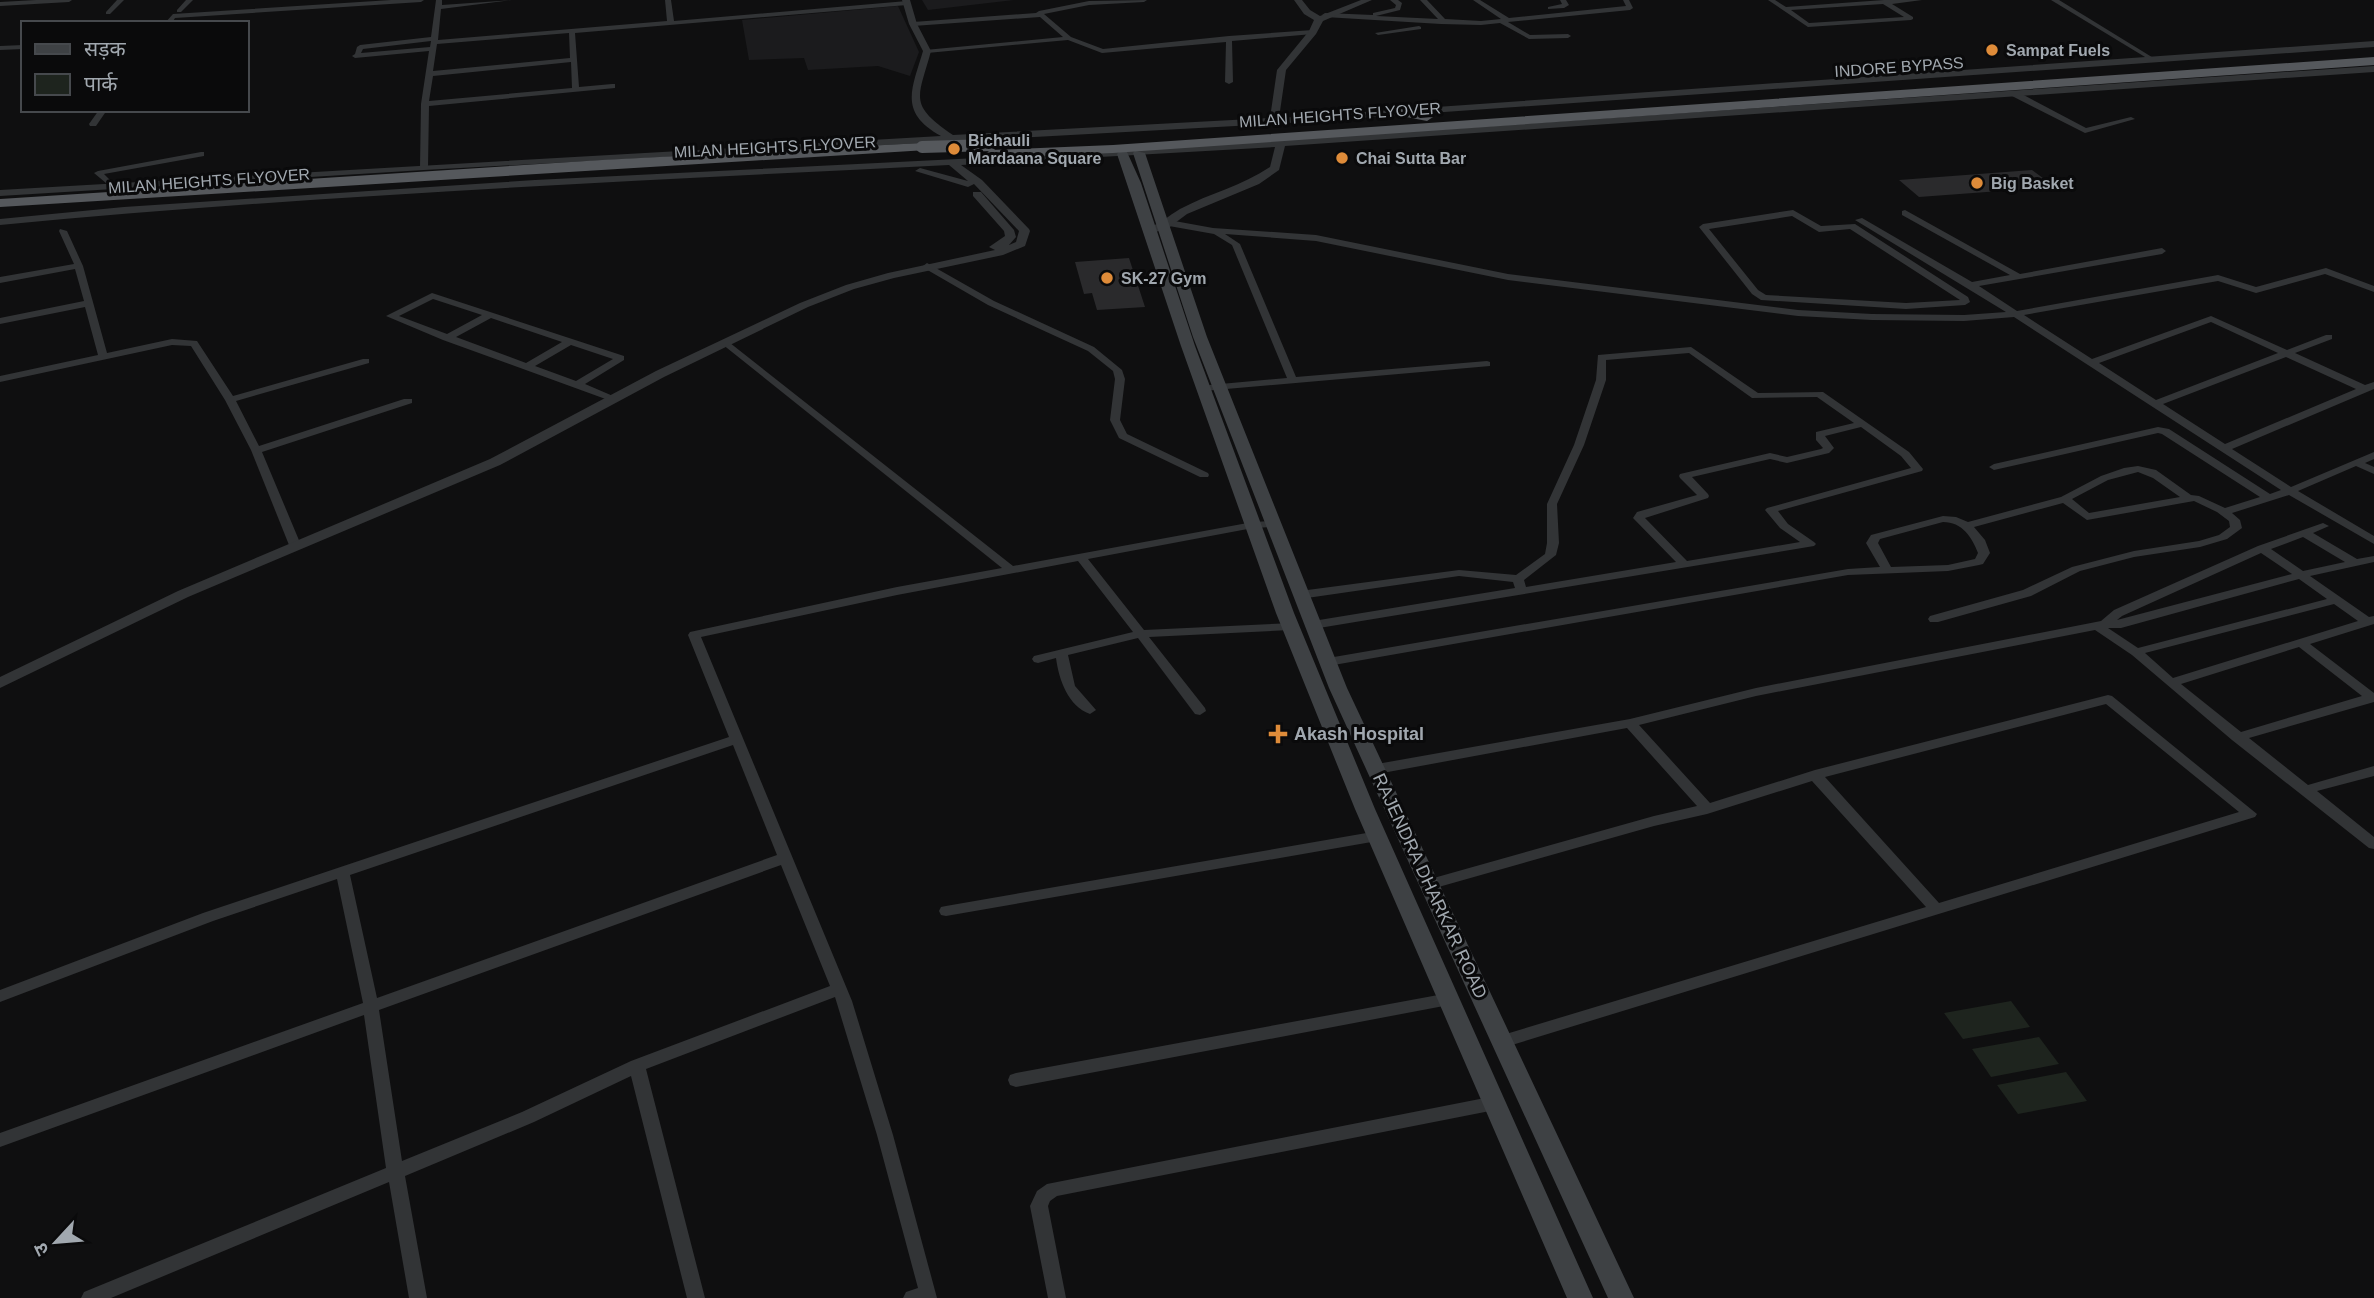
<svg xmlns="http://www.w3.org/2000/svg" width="2374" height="1298" font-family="Helvetica,'Noto Sans Devanagari',sans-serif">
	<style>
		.built { fill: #1b1b1d }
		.green { fill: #1e241e }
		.building { fill: #2a2a2c }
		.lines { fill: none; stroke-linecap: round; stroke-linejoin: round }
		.minor { fill: #323436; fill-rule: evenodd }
		.tertiary { fill: #323436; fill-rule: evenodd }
		.secondary { fill: #3e4144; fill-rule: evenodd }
		.trunk { fill: #55585c; fill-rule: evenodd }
		.trunk-bridge { stroke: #55585c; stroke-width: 12 }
		.poi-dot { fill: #de8b39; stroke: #0a0a0b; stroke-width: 2.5 }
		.labels { text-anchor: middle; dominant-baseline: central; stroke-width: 6; stroke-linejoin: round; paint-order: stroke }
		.far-poi-label { font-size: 16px; font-weight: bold; fill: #a1a8af; stroke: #0a0a0b; text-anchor: start }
		.far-street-label { font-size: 16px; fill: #a1a8af; stroke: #0a0a0b }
		.poi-label { font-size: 18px; font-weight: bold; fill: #a1a8af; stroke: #0a0a0b; text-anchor: start }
		.street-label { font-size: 18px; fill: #a1a8af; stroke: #0a0a0b }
	</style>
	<rect width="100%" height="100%" fill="#0f0f10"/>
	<g class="built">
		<path d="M922 0H1014L928 10Z"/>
		<path d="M898 6 919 52 910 76 878 66 808 70 804 58 749 60 742 20Z"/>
	</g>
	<g class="green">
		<path d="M2011 1001 2030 1027 1963 1039 1944 1013Z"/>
		<path d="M2039 1037 2059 1064 1991 1077 1972 1049Z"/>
		<path d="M2066 1072 2087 1101 2018 1114 1997 1085Z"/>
	</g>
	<g class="building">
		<path d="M2032 170 2055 187 1919 197 1899 180Z"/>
		<path d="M1129 258 1145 307 1097 310 1092 293 1084 294 1075 262Z"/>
	</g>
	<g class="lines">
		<g class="minor">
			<path d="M36 0H72L69 2 0 6V2Z"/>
			<path d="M117 0H124L110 14H106V12Z"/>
			<path d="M186 0H193L181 12H177V10Z"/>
			<path d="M391 0H424L421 2 175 18 172 23H165L173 14Z"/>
			<path d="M436 0H442V5L512 0 441 9 438 40 667 21 665 0H671L674 21 907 1 910 3 907 5 575 33 579 87 612 84H615V88L429 106 428 167 424 169 420 167 421 104 429 51 355 58 352 56 355 54 357 47 360 45 431 37ZM569 33 570 58 433 71 437 44ZM431 41 430 47 361 53 363 49ZM571 62 572 88 429 101 433 76Z"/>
			<path d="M1147 0 1144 2 1089 5 1044 14 1071 37 1103 49 1229 36 1313 30 1316 32 1313 34 1232 41 1233 82 1229 84 1225 82 1226 42 1102 53 1068 40 927 53 925 52V50L1063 37 1040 17 913 26 910 24 913 22 1036 13 1039 11 1089 1Z"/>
			<path d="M1390 0H1398L1402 3 1400 10 1376 16 1438 19 1420 0H1427L1445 19 1481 21 1501 19 1473 0H1480L1509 18 1626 6 1623 0H1629L1633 8 1630 10 1508 22 1530 35 1568 34 1571 36 1568 38 1529 39 1500 23 1481 25 1441 24 1325 17 1322 15 1325 13 1373 15V13L1395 8 1396 5Z"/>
			<path d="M1560 0H1566L1569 5 1564 8 1548 9V7L1562 4Z"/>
			<path d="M1768 0H1775L1786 7 1884 0H1922L1892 4 1913 17V19L1911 20 1808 27ZM1883 4 1904 17 1809 23 1791 10Z"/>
			<path d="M2051 0H2059L2155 59 2150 60Z"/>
			<path d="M1419 26 1421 27V29L1378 35 1375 33Z"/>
			<path d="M23 45V49L0 50V46Z"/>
			<path d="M2012 92H2018L2086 128 2131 117 2135 119 2085 133 2012 96Z"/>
			<path d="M99 110H107L96 126H90L89 124Z"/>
			<path d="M201 152H204V156L104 174 116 186 112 188 94 173 98 171Z"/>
			<path d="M1793 210 1821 226 1855 224 1968 297 1970 302 1965 305 1906 309 1761 300 1752 294 1699 227 1703 224ZM1792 216 1819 232 1850 229 1960 300 1906 303 1766 295 1758 290 1709 229Z"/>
			<path d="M1905 210 2020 274 2162 248 2166 251 2162 254 1979 286 2017 311 2218 275 2256 287 2326 268 2374 286V292L2325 274 2256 293 2218 281 2024 315 2092 359 2211 316 2287 350 2326 335H2332V339L2295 353 2365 385 2374 382V389L2232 449 2291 487 2374 452V459L2365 463 2374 467V474L2356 466 2298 491 2374 536V544L2289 495 2232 513 2240 520 2242 528 2227 539 2200 547 2134 557 2080 571 2031 596 1938 622H1930L1928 619 1930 616 2023 590 2072 567 2134 551 2199 541 2219 535 2230 527 2229 521 2217 512 2194 501 2087 520 2063 503 1974 527 1985 540 1990 553 1983 564 1979 565 1948 571 1848 575 1328 666 1324 665 1322 662 1324 659 1328 658 1848 569 1880 567 1866 543 1871 535 1943 516 1956 517 1968 522 2061 497 2101 476 2124 468 2138 466 2156 470 2191 495 2199 496 2225 508 2260 497 2162 434 2158 433 1994 470 1989 467 1994 464 2158 427 2169 429 2270 494 2281 490 2014 317 1964 321 1872 320 1798 316 1508 280 1316 241 1225 234 1240 244 1296 377 1487 361 1490 362V366L1203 391 1199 390V386L1287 378 1232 245 1214 234 1169 226 1165 223 1169 220 1213 228 1316 235 1508 274 1798 310 1872 314 1964 315 2006 312 1855 220 1862 218 1972 282 2010 275 1902 215V211ZM2211 322 2278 353 2156 400 2099 363ZM2286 357 2356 389 2225 444 2163 404ZM2138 472 2153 478 2180 497 2089 513 2072 499 2108 480ZM1943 522C1962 522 1972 537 1978 553L1975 559 1948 565 1891 567 1878 543 1880 539Z"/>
			<path d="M60 229 67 231 83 266 107 353 172 339 197 341 233 396 363 359H369V363L236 401 259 446 404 399H412V403L262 452 301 545 299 547 295 548 289 545 251 450 225 400 191 346 172 345 0 382V376L98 355 85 307 0 324V318L84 301 75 269 0 283V277L74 264 59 231Z"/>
			<path d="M927 263 994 301 1094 347 1122 370 1125 379 1120 420 1127 434 1208 473 1209 475 1208 477H1200L1119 438 1110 420 1115 379 1113 371 1088 351 988 305 924 268 923 266Z"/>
			<path d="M432 293 624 356V360L585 384 620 399 615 402 611 401 443 340 386 316ZM433 299 482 315 447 334 399 316ZM491 318 562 342 526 363 456 337ZM571 345 613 359 576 381 535 366Z"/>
			<path d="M725 339 1013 566 1253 522 1273 521 1279 524 1273 527 1253 528 1088 559 1144 630 1294 623 1296 626 1294 629 1290 630 1149 637 1205 708 1206 711 1200 715 1195 714 1138 638 1068 655 1075 686 1096 710 1090 714C1068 706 1059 680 1056 658L1038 663 1034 662 1032 659 1034 656 1133 632 1078 561 897 595 701 637 852 1001 893 1135 937 1298H903L906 1292 918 1288 877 1135 835 997 646 1069 705 1298H687L631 1076 534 1122 405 1176 427 1298H409L389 1182 111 1298H81L84 1292 386 1168 364 1015 0 1147V1133L363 1003 337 879 213 921 0 1002V990L203 913 729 737 688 635 690 632 897 587 1002 568 722 344 720 342ZM733 745 777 855 377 998 350 875ZM781 865 830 986 631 1061 522 1112 402 1161 379 1010Z"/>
			<path d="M1691 347 1758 393 1823 392 1909 452 1923 469 1922 471 1778 511 1788 524 1814 542 1816 544 1814 546 1313 629 1309 628 1307 625 1309 622 1313 621 1515 588 1513 582 1459 576 1300 599 1294 595 1300 591 1459 570 1516 575 1545 554 1547 543V504L1574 445 1596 380 1598 355ZM1689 353 1752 398 1817 397 1854 423 1816 432V440L1823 448 1821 449 1787 457 1770 453 1680 474 1679 476 1680 478 1697 495 1637 512 1633 518 1676 562 1526 587 1524 580 1556 555 1559 543 1557 504 1584 445 1606 380V360ZM1861 427 1901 456 1911 468 1767 508 1765 510 1780 528 1800 542 1687 561 1645 518 1708 498 1709 496 1708 494 1692 477 1770 459 1787 463 1829 453 1834 448 1825 436Z"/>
			<path d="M2323 523 2329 526 2313 533 2357 559 2374 556V562L2310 576 2369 617 2374 616V624L2310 644 2374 693V702L2249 738 2308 785 2374 766V776L2317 791 2374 837V849L2369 848 2232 740 2132 655 2095 630 1756 696 1639 725 1710 803 1815 770 2108 695 2112 696 2257 814 2255 817 1502 1048 1496 1047 1494 1042 1496 1037 1926 907 1812 781 1707 814 1654 826 1428 890 1423 889 1421 885 1423 881 1654 816 1697 806 1627 728 1377 774 1372 772 1370 769 1372 766 1377 764 1630 719 1756 688 2101 621 2114 610 2258 546ZM2303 537 2345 562 2303 571 2271 549ZM2261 553 2292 574 2117 620 2122 616ZM2299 579 2327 599 2138 648 2108 628H2121ZM2334 604 2358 621 2173 678 2145 653ZM2299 647 2362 696 2241 732 2181 684ZM2106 704 2239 812 1939 903 1825 777Z"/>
			<path d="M1378 831 1383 832 1385 836 1383 840 946 916 941 915 939 911 941 907 946 906Z"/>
			<path d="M1449 993 1454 995 1457 999 1454 1003 1449 1005 1016 1087 1010 1085 1008 1080 1010 1075 1016 1073Z"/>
			<path d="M1495 1096 1501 1098 1503 1103 1501 1108 1495 1110 1057 1196 1050 1201 1048 1206 1066 1298H1048L1030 1206 1037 1191 1047 1184Z"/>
		</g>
		<g class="tertiary">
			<path d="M902 0H910L917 24 931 51C918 99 908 104 953 135L1270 118 1277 70 1309 31 1314 20 1304 14 1294 0H1302L1310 10 1320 16 1361 0H1372L1323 21 1316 34 1286 70 1279 118 2374 41V47L1274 124 424 170 0 196V190L941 136C898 112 912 89 923 51L909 24Z"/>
			<path d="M2374 66V72L1285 146 1279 170 1259 184 1187 214 1167 229 1151 233 1146 230 1147 228C1161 224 1168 216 1180 209 1210 193 1242 186 1270 167L1275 147 961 165 982 180 1029 229 1030 231 1025 246 1003 255 894 278 854 289 808 307 664 377 500 465 188 597 0 688V677L178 591 490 459 656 371 800 303 846 285 888 273 995 250 989 247 1005 236 1004 231 973 196V192H981L1014 230 1016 237 1009 245 1016 242 1019 231 974 184 968 187 915 171 920 168 968 181 949 165C633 181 315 195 0 225V219L124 207 535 180 1139 150Z"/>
		</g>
		<g class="secondary">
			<path d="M1135 151 1145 153 1207 337 1347 688 1634 1298H1608L1329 688 1193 337 1133 153Z"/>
			<path d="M1119 152H1127L1141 183 1195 346 1294 613 1375 809 1593 1298H1567L1355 809 1276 613 1181 346 1117 154Z"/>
		</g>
		<g class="trunk">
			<path d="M2374 57V65L1113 153 991 158 984 154 991 150 1113 145Z"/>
			<path d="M1401 108 1432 114 1433 117 1427 121 1396 115V109Z"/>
			<path d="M922 143 929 147 927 150 0 207V199L602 160Z"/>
		</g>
		<path class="trunk-bridge" d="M922 147 991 145"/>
	</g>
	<g class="poi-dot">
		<circle cx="1992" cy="50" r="7"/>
		<circle cx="954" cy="149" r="7"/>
		<circle cx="1342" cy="158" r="7"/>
		<circle cx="1977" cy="183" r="7"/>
		<circle cx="1107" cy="278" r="7"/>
		<path d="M1274.5 723.5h7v7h7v7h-7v7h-7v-7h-7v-7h7z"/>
	</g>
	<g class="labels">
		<g class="far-poi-label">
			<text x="2006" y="50">Sampat Fuels</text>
			<text x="968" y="140">Bichauli<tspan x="968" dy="18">Mardaana Square</tspan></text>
			<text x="1356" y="158">Chai Sutta Bar</text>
			<text x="1991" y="183">Big Basket</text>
			<text x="1121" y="278">SK-27 Gym</text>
		</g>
		<g class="far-street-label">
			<text transform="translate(1899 67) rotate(-4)">INDORE BYPASS</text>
			<text transform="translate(1340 115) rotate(-4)">MILAN HEIGHTS FLYOVER</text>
			<text transform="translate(775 147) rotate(-3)">MILAN HEIGHTS FLYOVER</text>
			<text transform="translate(209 181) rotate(-4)">MILAN HEIGHTS FLYOVER</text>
		</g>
		<g class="poi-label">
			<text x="1294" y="734">Akash Hospital</text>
		</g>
		<g class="street-label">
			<text transform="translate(1430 886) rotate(65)">RAJENDRA DHARKAR ROAD</text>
		</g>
	</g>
	<rect x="21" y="21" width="228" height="91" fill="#0a0a0b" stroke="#46494d" stroke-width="2"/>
	<rect x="35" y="44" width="35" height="10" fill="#3e4144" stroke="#46494d" stroke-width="2"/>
	<text x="84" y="56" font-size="21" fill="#a1a8af">सड़क</text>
	<rect x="35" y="74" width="35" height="21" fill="#1e241e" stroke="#46494d" stroke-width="2"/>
	<text x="84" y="91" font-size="21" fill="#a1a8af">पार्क</text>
	<g transform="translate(56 1242) rotate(244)" stroke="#0a0a0b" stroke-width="5" paint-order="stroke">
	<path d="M0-5L12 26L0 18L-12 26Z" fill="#a1a8af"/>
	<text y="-10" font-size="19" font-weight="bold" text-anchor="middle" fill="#a1a8af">उ</text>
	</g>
</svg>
